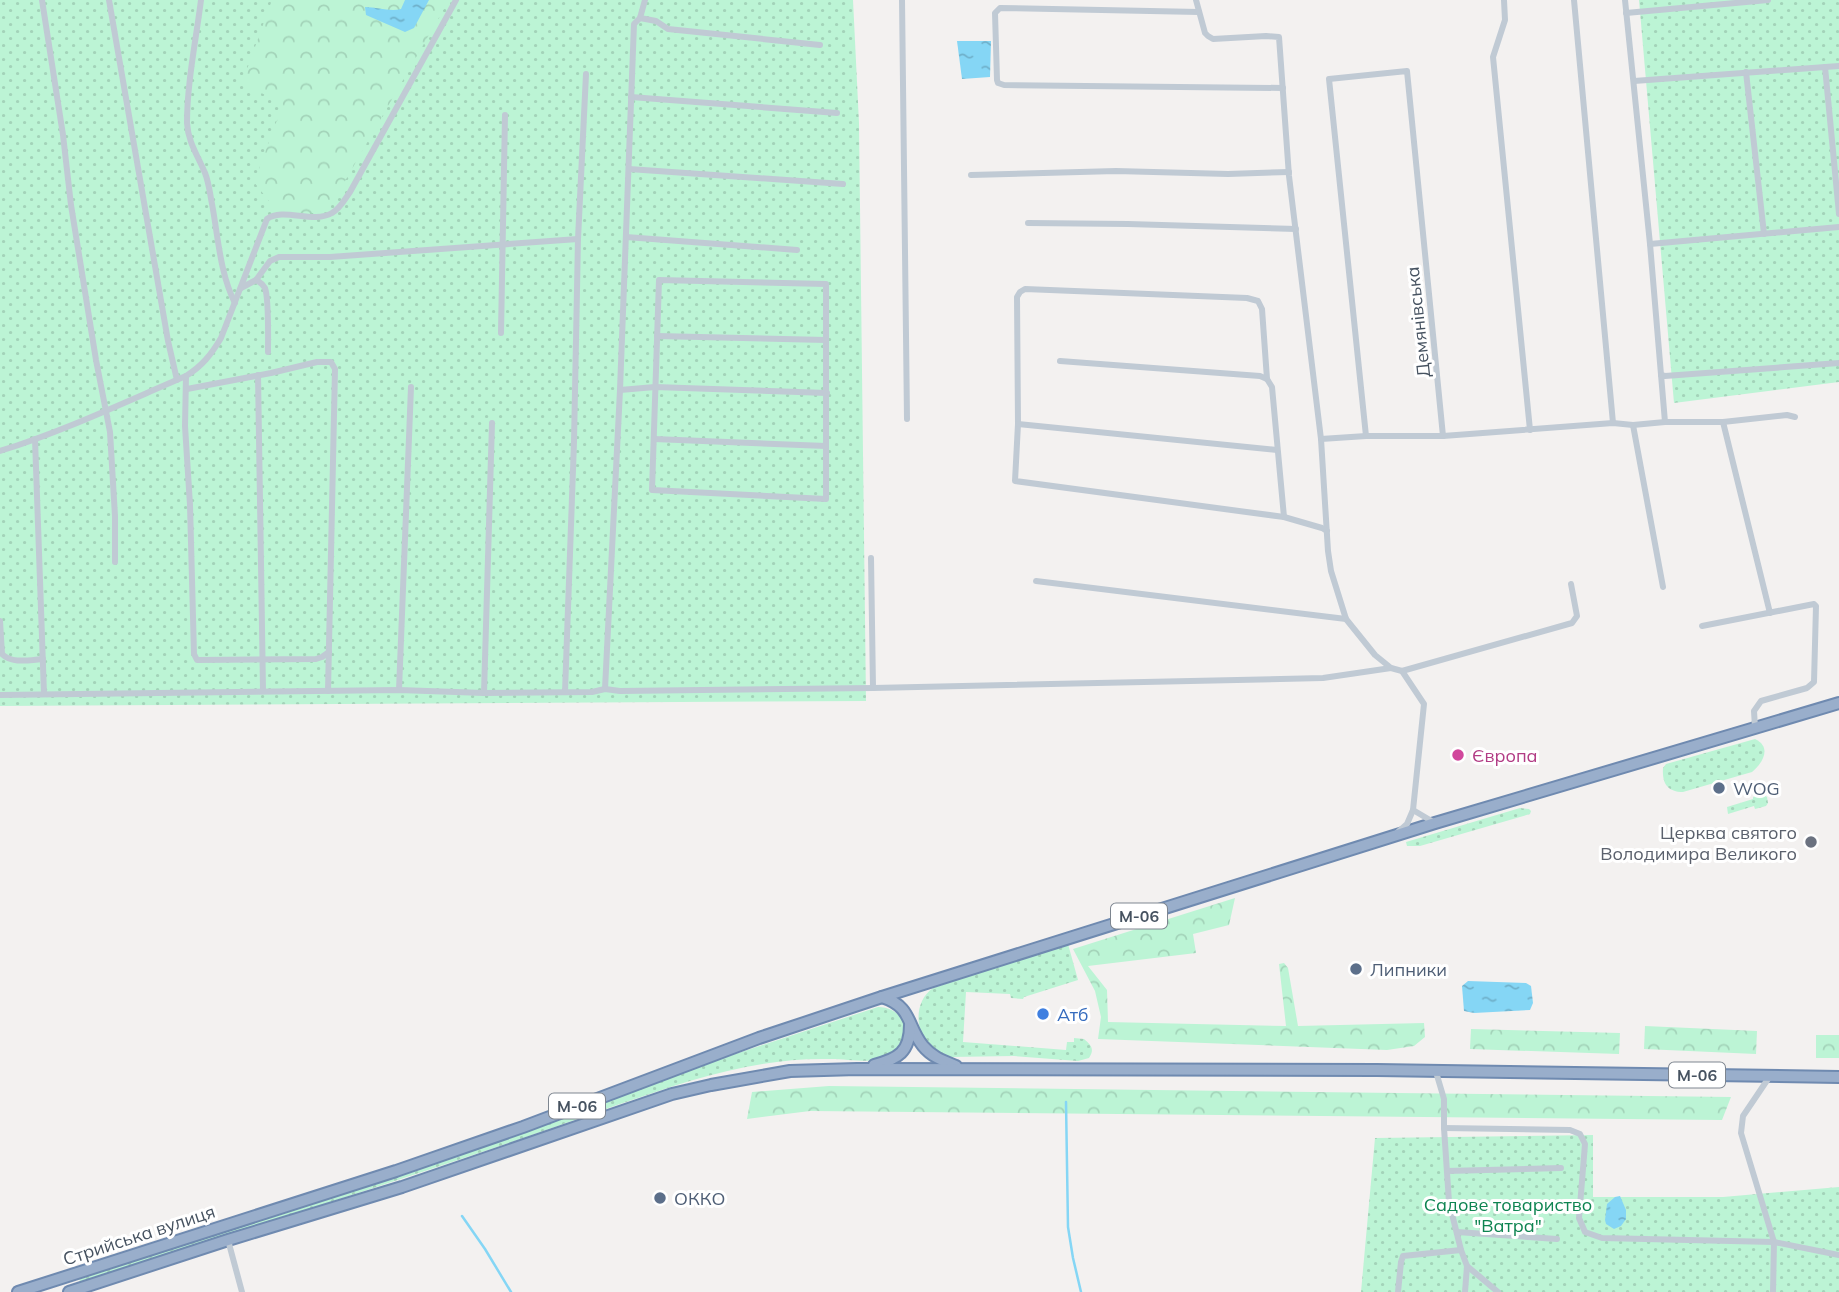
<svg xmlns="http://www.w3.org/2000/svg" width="1839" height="1292" font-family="Mulish,sans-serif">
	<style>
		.grass { fill: url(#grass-dots) }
		.forest { fill: url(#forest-crowns) }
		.water { fill: url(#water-ripples) }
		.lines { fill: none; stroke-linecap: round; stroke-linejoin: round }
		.stream { stroke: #85d6f5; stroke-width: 2.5 }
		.trunk-casing { stroke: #6f8ab0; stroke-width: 14 }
		.minor { stroke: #c0cad4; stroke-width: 6 }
		.trunk { stroke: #99aecb; stroke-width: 10 }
		.hotel-dot { fill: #d1479c; stroke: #fff; stroke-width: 2.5 }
		.service-dot { fill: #5c6f8a; stroke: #fff; stroke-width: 2.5 }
		.worship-dot { fill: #6b7280; stroke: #fff; stroke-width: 2.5 }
		.shop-dot { fill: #3f7fe0; stroke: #fff; stroke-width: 2.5 }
		.labels { text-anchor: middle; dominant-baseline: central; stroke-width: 6; stroke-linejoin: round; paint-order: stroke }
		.shield { fill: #fff; stroke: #7e8690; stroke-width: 2 }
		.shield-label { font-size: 16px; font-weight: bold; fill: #465260 }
		.street-label { font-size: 18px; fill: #465260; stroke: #fff }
		.hotel-label { font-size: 18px; fill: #b23c85; stroke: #fff; text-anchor: start }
		.service-label { font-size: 18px; fill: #4e5e75; stroke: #fff; text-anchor: start }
		.worship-label { font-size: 18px; fill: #5b616d; stroke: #fff; text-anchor: end }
		.shop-label { font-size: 18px; fill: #366cbe; stroke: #fff; text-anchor: start }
		.park-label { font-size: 18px; fill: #0e8451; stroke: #fff }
	</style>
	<defs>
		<pattern id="grass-dots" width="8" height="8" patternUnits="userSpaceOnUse" patternTransform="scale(1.75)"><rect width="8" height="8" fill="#bcf4d5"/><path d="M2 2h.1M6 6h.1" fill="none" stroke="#a3d3b9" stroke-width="1.8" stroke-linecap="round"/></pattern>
		<pattern id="forest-crowns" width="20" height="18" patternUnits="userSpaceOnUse" patternTransform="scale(1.75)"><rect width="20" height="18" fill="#bcf4d5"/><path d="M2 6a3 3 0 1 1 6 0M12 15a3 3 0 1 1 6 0" fill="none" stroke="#a3d3b9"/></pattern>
		<pattern id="water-ripples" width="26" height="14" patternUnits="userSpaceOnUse" patternTransform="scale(1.75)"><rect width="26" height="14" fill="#85d6f5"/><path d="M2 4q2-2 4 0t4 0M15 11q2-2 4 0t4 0" fill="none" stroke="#6fb0ca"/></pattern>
	</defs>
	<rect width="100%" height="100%" fill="#f3f1f0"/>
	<g class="grass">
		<path d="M0 0H853L859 123 866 701 0 706Z"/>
		<path d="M1639 0H1839V382L1674 403Z"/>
		<path d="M1755 739C1772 747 1763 763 1752 772L1683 792C1667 792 1662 783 1663 768L1666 764Z"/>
		<path d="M1762 794 1767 797 1768 803 1766 806 1755 809 1754 806 1728 814 1727 807 1753 799V797Z"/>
		<path d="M1520 808 1529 809 1531 811 1530 814 1420 846H1407L1406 842Z"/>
		<path d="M1068 944 1078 980 1024 997 1023 999 1011 998 1010 994 966 992 963 1042 1066 1050 1067 1042H1074V1038L1084 1039C1091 1045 1095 1049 1089 1058L1078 1061 1014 1056 950 1057C918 1053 907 1006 933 988Z"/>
		<path d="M878 1007C900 1007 913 1028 901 1047 899 1050 897 1053 894 1055 878 1065 850 1059 831 1059 758 1057 689 1080 620 1104 575 1120 530 1136 485 1151 351 1196 216 1239 82 1282L79 1280 80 1278 484 1145 717 1060Z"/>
		<path d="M1593 1135V1197H1723L1839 1187V1292H1361L1375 1138Z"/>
	</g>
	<g class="forest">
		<path d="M272 0H449L333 202 313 213 280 215 254 182 283 104 242 83Z"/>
		<path d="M1235 898 1229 925 1193 934 1196 953 1088 966 1107 990 1108 1022 1286 1026 1279 964 1284 963 1288 968 1298 1026 1424 1023 1425 1037 1414 1046 1387 1050 1098 1039 1101 1017 1095 991 1073 949Z"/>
		<path d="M1645 1026 1757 1031 1756 1054 1644 1049Z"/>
		<path d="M1471 1029 1620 1033 1619 1054 1470 1049Z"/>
		<rect x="1816" y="1035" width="23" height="23"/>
		<path d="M829 1086 1731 1097 1722 1120 810 1111 747 1119 752 1092Z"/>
	</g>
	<g class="water">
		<path d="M405 0H429L414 28 405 32 366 15 365 7C377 7 390 12 401 9Z"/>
		<path d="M957 41H991L990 77 962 79Z"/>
		<path d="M1468 981 1526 983 1531 986 1533 1003 1530 1010 1474 1013 1464 1011 1462 986Z"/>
		<path d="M1620 1196 1626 1210V1219L1621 1226 1614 1229 1606 1224 1605 1220 1607 1204 1615 1197Z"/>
	</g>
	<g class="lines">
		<g class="stream">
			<path d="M1066 1102 1068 1227 1073 1258 1081 1292"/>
			<path d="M462 1216 485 1249 511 1292"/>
		</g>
		<defs>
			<g id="trunk">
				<path d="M882 997C913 1007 906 1025 923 1046 932 1057 944 1061 956 1066"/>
				<path d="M874 1065C898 1059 910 1052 910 1025"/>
				<path d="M18 1292 396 1171 523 1127 759 1038 882 997 1435 823 1839 703"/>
				<path d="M69 1292 228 1240 402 1187 672 1094 711 1085 790 1071 857 1069 1377 1070 1839 1077"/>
			</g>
		</defs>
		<use href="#trunk" class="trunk-casing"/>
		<g class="minor">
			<path d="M42 0 63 135 71 205 96 360 110 432 115 516V562"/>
			<path d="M109 0 168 341 177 380"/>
			<path d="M201 0C196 40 187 83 187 123 188 142 198 156 205 173 209 183 210 194 212 204 218 236 220 274 235 303"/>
			<path d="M902 0 907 419"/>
			<path d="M1196 0 1205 33 1208 36 1213 39 1266 36 1279 37 1289 176 1321 439 1328 551 1331 571 1346 619 1375 655 1391 668 1402 671 1424 704 1413 810 1407 824 1398 832"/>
			<path d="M1504 0 1505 20 1493 57 1530 430"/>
			<path d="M1574 0 1613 423"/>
			<path d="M1625 0 1650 244 1665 422"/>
			<path d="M1199 12 1000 8 995 13 997 80 998 83 1004 85 1283 88"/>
			<path d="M1626 13 1768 0"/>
			<path d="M640 18 656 21 668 29 820 45"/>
			<path d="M1825 67 1839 214"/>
			<path d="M1746 72 1764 234"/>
			<path d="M1634 81 1839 66"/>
			<path d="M631 97 837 113"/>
			<path d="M629 169 843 184"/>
			<path d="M971 175 1116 171 1228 174 1289 172"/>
			<path d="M1028 223 1128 224 1296 229"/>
			<path d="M626 237 797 250"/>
			<path d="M1650 244 1839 227"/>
			<path d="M256 280C261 283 262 283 265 288 269 299 268 338 268 352"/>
			<path d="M659 280 826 284V499L652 490Z"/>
			<path d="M241 288 256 280 270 261 279 257H330L578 239"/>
			<path d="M501 333 505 115"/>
			<path d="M657 336 826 340"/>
			<path d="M1060 361 1260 376 1267 379 1272 387 1284 517"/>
			<path d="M258 375 263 690"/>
			<path d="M1661 375 1665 376 1839 363"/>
			<path d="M186 376 185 426 190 505 194 654 197 660 316 659 322 657 329 652"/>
			<path d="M1267 379 1262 309 1258 301 1247 298 1025 289 1020 292 1017 297 1018 424 1015 481 1284 517 1322 528 1327 531"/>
			<path d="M187 389 271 373 317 362H331L335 369 328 691"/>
			<path d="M620 390 655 387 827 393"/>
			<path d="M1723 422 1770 613"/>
			<path d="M1018 424 1277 450"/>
			<path d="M1633 425 1663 587"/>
			<path d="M1366 436 1329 79 1407 71 1443 436"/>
			<path d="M35 439 44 694"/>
			<path d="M654 439 826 446"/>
			<path d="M1321 439 1366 436H1443L1613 423 1633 425 1665 422H1723L1787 415 1795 417"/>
			<path d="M0 451C64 431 125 402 186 376 202 366 211 355 221 338L267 219C283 207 313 224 332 213 340 209 345 199 350 192L456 0"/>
			<path d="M871 558 873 688"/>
			<path d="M1036 581 1346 619"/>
			<path d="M0 621 2 654C12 664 29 660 43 659"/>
			<path d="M1702 626 1814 604 1816 606 1814 682 1807 688 1761 701 1754 711 1755 727"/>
			<path d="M1402 671 1572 623 1577 616 1571 584"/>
			<path d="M605 689 620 390 634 24 640 18 645 0"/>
			<path d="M399 690 411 387"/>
			<path d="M565 692 574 442 578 239 586 74"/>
			<path d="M484 693 492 423"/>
			<path d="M0 695 399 690 484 693 592 692 605 689 620 691 873 688 1323 678 1391 668"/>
			<path d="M1413 810 1435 823"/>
			<path d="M1436 1072 1444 1099V1128L1449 1202 1461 1250 1467 1266 1498 1292"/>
			<path d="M1770 1076 1743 1116 1741 1133 1774 1242 1773 1292"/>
			<path d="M1444 1128 1570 1130 1580 1134 1585 1144 1579 1218 1585 1232 1602 1238 1774 1242 1839 1255"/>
			<path d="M1447 1171 1561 1168"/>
			<path d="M1457 1232 1557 1239"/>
			<path d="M228 1240 242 1292"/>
			<path d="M1398 1292 1401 1262 1403 1256 1461 1250"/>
			<path d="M1465 1292 1467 1266"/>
		</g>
		<use href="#trunk" class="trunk"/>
	</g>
	<circle class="hotel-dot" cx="1458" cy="755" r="7"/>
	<g class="service-dot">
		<circle cx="1719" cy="788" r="7"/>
		<circle cx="1356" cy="969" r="7"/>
		<circle cx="660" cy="1198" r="7"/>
	</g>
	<circle class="worship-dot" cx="1811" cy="842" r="7"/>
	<circle class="shop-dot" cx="1043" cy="1014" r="7"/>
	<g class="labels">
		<g class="shield">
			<rect x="1111" y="903.5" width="56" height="25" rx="5"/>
			<rect x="1669" y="1062.5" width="56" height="25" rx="5"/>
			<rect x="549" y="1093.5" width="56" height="25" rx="5"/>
		</g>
		<g class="shield-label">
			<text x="1139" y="916">М-06</text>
			<text x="1697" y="1075">М-06</text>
			<text x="577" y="1106">М-06</text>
		</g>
		<g class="street-label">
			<text transform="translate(1418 322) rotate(-96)">Демянівська</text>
			<text transform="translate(139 1235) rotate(-18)">Стрийська вулиця</text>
		</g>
		<g class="hotel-label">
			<text x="1472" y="755">Європа</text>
		</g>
		<g class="service-label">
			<text x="1733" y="788">WOG</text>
			<text x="1370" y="969">Липники</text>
			<text x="674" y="1198">ОККО</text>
		</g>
		<g class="worship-label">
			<text x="1797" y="832">Церква святого<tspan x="1797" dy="21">Володимира Великого</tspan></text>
		</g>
		<g class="shop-label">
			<text x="1057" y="1014">Атб</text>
		</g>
		<g class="park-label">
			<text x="1508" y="1204">Садове товариство<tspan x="1508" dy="21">"Ватра"</tspan></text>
		</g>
	</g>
</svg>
